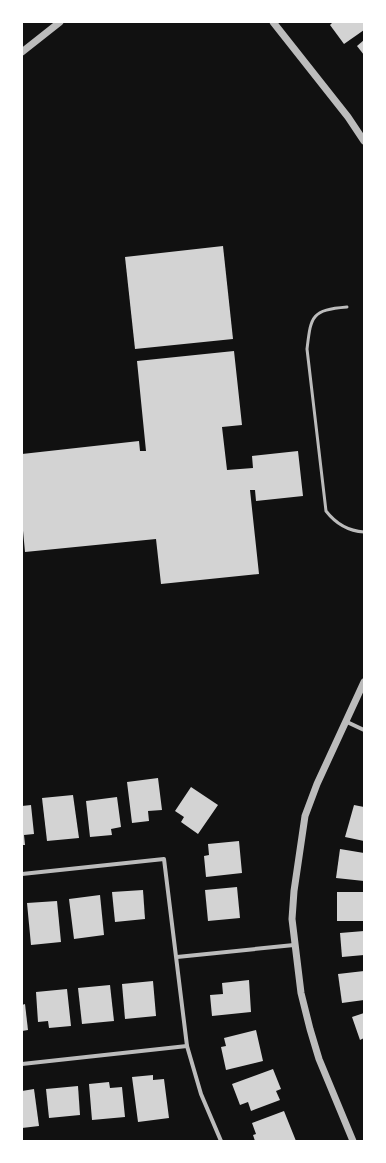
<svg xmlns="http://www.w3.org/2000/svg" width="386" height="1163" font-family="'DejaVu Sans',sans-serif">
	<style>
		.building { fill: #d3d3d3 }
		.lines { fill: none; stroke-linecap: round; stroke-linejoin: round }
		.service { stroke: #bcbcbc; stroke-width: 3 }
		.minor { stroke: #bcbcbc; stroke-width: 4 }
		.tertiary { stroke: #bcbcbc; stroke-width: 7 }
	</style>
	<rect width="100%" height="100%" fill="#111"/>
	<g class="building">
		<path d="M333 22H364V30L344 44 330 25Z"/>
		<path d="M364 40V55L357 46Z"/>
		<path d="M223 246 233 339 135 349 125 257Z"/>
		<path d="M234 351 242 425 222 427 227 470 253 468 252 456 298 451 303 496 256 501 255 490H250L259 574 161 584 156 539 25 552 22 520V454L139 441 140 451H146L137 361Z"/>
		<path d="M158 778 162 810 148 811 149 821 132 823 127 782Z"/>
		<path d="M191 787 218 805 198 834 181 822 184 817 175 811Z"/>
		<path d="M73 795 79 838 47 841 42 798Z"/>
		<path d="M117 797 121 827 111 829 112 835 90 837 86 801Z"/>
		<path d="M31 805 34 834 24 835 25 845H22V806Z"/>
		<path d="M354 805 364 807V841L345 837Z"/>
		<path d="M239 841 242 873 206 877 204 856 209 855 208 844Z"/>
		<path d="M340 849 364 853V881L336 878Z"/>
		<path d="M237 887 240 918 208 921 205 890Z"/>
		<path d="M143 890 145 919 115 922 112 892Z"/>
		<rect x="337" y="892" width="27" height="29"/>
		<path d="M100 895 104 935 74 939 69 899Z"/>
		<path d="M57 901 61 942 31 945 27 903Z"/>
		<path d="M364 931V955L342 957 340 933Z"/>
		<path d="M364 971V1000L342 1003 338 974Z"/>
		<path d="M249 980 251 1012 212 1016 210 995 223 994 222 983Z"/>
		<path d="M153 981 156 1016 125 1019 122 984Z"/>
		<path d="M110 985 114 1021 82 1024 78 988Z"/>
		<path d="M67 989 71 1026 49 1028 48 1021 38 1022 36 992Z"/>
		<path d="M25 1004 28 1030 22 1031V1005Z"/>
		<path d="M364 1013V1038L360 1040 352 1017Z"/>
		<path d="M256 1030 263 1061 226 1070 221 1047 226 1046 224 1038Z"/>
		<path d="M273 1069 281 1089 276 1091 280 1100 251 1111 248 1102 240 1105 232 1084Z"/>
		<path d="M153 1075V1080L164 1079 169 1118 138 1122 132 1077Z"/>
		<path d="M109 1082 110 1088 122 1087 125 1117 92 1120 89 1084Z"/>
		<path d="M78 1086 80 1115 49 1118 46 1089Z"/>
		<path d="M34 1089 39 1126 22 1128V1091Z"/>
		<path d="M284 1111 296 1141H255L253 1135 256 1134 252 1123Z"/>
	</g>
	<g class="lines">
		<path class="service" d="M347 307C311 310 311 316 307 349L326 511C336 524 348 531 364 532"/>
		<g class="minor">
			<path d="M347 722 364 730"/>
			<path d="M22 874 164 859 187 1046 201 1094 221 1141"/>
			<path d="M177 957 294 945"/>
			<path d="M22 1064 187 1046"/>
		</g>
		<g class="tertiary">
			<path d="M273 22 348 117 364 141"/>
			<path d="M22 52 60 22"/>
			<path d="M353 1141 319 1059 310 1029 301 993 292 919 294 891 305 816 317 784 364 682"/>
		</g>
	</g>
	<rect width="386" height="1163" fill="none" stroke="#ffffff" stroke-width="46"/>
</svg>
